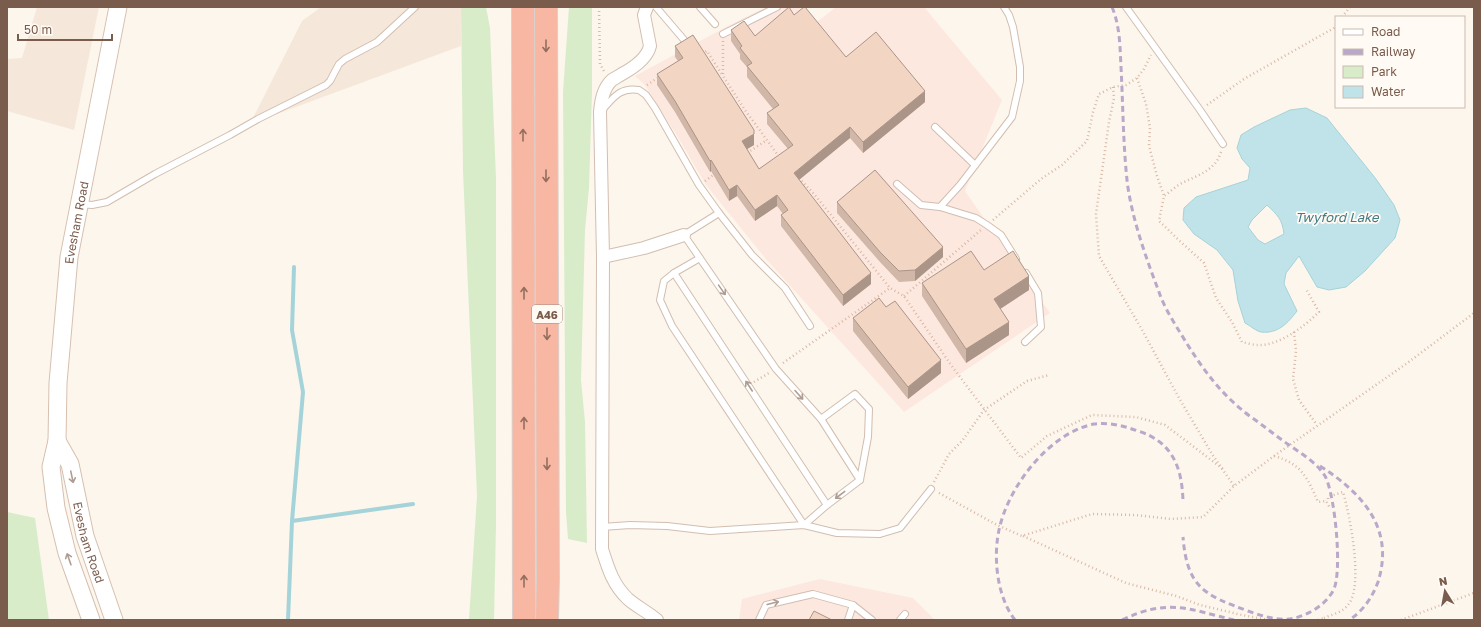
<svg xmlns="http://www.w3.org/2000/svg" width="1481" height="627" font-family="'Golos Text',sans-serif">
	<style>
		.residential { fill: #f5e8da }
		.commercial { fill: #fde8e0 }
		.green { fill: #d8ecc9 }
		.water { fill: #bfe3e8; stroke: #a5d3da; fill-rule: evenodd }
		.lines { fill: none; stroke-linecap: round; stroke-linejoin: round }
		.stream { stroke: #a5d3da; stroke-width: 4 }
		.lane-casing { stroke: #d1beb0; stroke-width: 8 }
		.street-casing { stroke: #d1beb0; stroke-width: 14 }
		.secondary-casing { stroke: #d6c0b0; stroke-width: 19 }
		.highway-casing { stroke: #dad1cd; stroke-width: 24 }
		.path { stroke: #d9b8a5; stroke-width: 2.5; stroke-dasharray: 1 3; stroke-linecap: butt }
		.lane { stroke: #fff; stroke-width: 6 }
		.street { stroke: #fff; stroke-width: 12 }
		.secondary { stroke: #fff; stroke-width: 17 }
		.highway { stroke: #f7b7a3; stroke-width: 22 }
		.rail { stroke: #b9a8c9; stroke-width: 3; stroke-dasharray: 6 4; stroke-linecap: butt }
		.wall { fill: #d1b7a8 }
		.shaded-wall { fill: #aa9588 }
		.building { fill: #f3d5c3; stroke: #aa9588 }
		.oneway { stroke: #936e5e }
		.oneway2 { stroke: #af9d94 }
		.labels { text-anchor: middle; dominant-baseline: central; stroke-width: 3.5; stroke-linejoin: round; paint-order: stroke }
		.shield { fill: #fffaf3; stroke: #a28b7f; stroke-width: 1 }
		.shield-label { font-size: 11px; font-weight: bold; fill: #7a5c4d }
		.street-label { font-size: 12px; fill: #7a5c4d; stroke: #fffaf3 }
		.water-label { font-size: 13px; font-style: italic; fill: #437c86; stroke: #fffaf3 }
	</style>
	<rect width="100%" height="100%" fill="#fdf6ec"/>
	<g class="residential">
		<path d="M37 7H99L74 130 7 111V59L22 58Z"/>
		<path d="M321 7H461V46L250 124 302 21Z"/>
	</g>
	<g class="commercial">
		<path d="M766 7H799L812 26 836 7H924L1002 100 965 191 1050 313 904 412 765 258 706 185 676 134 644 84 635 76 726 27Z"/>
		<path d="M820 579 913 598 935 620H739L742 599Z"/>
	</g>
	<g class="green">
		<path d="M461 7H486L490 28 496 179V525L494 620H469L477 496 463 171Z"/>
		<path d="M569 7H592V92L589 188 585 230 581 380 585 422 587 543 568 539 566 512 563 92Z"/>
		<path d="M7 512 35 518 49 620H7Z"/>
	</g>
	<path class="water" d="M1306 108 1327 118 1376 179 1394 205 1400 220 1395 238 1365 271 1346 287 1329 290 1317 287 1299 256 1286 273 1284 284 1297 311C1288 323 1278 334 1261 332 1256 331 1249 325 1245 323L1238 301 1233 270 1217 250 1194 234 1183 220 1184 208 1196 197 1248 180 1250 168 1242 159 1237 148 1241 135 1254 127 1290 110ZM1267 205C1277 215 1282 218 1284 234L1265 244 1258 240 1248 227 1252 220Z"/>
	<g class="lines">
		<g class="stream">
			<path d="M292 521 413 504"/>
			<path d="M288 620 292 521 303 392 292 330 294 267"/>
		</g>
		<defs>
			<g id="lane">
				<path d="M656 7 685 41"/>
				<path d="M700 7 715 24"/>
				<path d="M1126 7 1200 110 1223 144"/>
				<path d="M723 34 777 7"/>
				<path d="M602 110C614 97 620 87 639 90L646 95 655 108 699 185 719 213 752 255 785 288 810 326"/>
				<path d="M935 127 975 165"/>
				<path d="M897 184 921 205 940 207 976 218 987 225 1001 235 1016 259"/>
				<path d="M80 204 92 205 107 202 155 174 230 135 258 119 326 85 330 81 339 64 345 59 377 42 415 7"/>
				<path d="M940 207 960 185 1012 117 1020 81V67L1013 27 1009 15 1004 7"/>
				<path d="M700 258 674 273 827 505 860 480 821 419 776 369 684 235 719 213"/>
				<path d="M674 273 664 281 660 300 672 326 804 525 827 505"/>
				<path d="M1025 342 1041 327 1038 293 1026 273"/>
				<path d="M821 419 855 394 869 409 868 437 860 480"/>
				<path d="M602 527 630 525 667 526 710 531 804 525 837 533 880 534 900 528 931 489"/>
				<path d="M759 620 766 605 813 594 853 605 872 620"/>
				<path d="M848 620 853 605"/>
				<path d="M900 620 905 614"/>
			</g>
			<g id="street">
				<path d="M647 7 644 15 650 46C647 59 633 68 622 74 619 76 615 78 612 80 603 88 601 101 600 112L603 257 602 549C608 568 613 585 628 599 637 607 648 612 657 620"/>
				<path d="M603 257 644 248 684 235"/>
			</g>
			<g id="secondary">
				<path id="s1" d="M57 441 70 464 85 536 114 620"/>
				<path id="s2" d="M91 620 67 553 56 508 51 467 57 441 58 383 69 257 118 7"/>
			</g>
			<g id="highway">
				<path d="M523 7 524 620"/>
				<path d="M546 7 548 579 547 620"/>
			</g>
		</defs>
		<use href="#lane" class="lane-casing"/>
		<use href="#street" class="street-casing"/>
		<use href="#secondary" class="secondary-casing"/>
		<use href="#highway" class="highway-casing"/>
		<g class="path">
			<path d="M599 7 600 64 605 73"/>
			<path d="M1342 17 1350 7"/>
			<path d="M723 41V76L745 110 780 158"/>
			<path d="M702 54 707 51 723 76"/>
			<path d="M1137 78 1146 104 1150 128 1149 146 1157 176 1164 196"/>
			<path d="M647 85 659 77"/>
			<path d="M1113 87 1114 98 1109 122 1096 214 1099 256 1141 328 1179 398 1212 454 1234 486"/>
			<path d="M1207 105 1244 79 1334 28 1336 25"/>
			<path d="M1221 152C1215 171 1198 175 1182 183 1176 186 1170 192 1164 196L1159 221 1182 243 1204 263 1216 298 1232 322 1242 342C1247 343 1253 345 1258 345 1279 346 1305 326 1319 312L1306 289"/>
			<path d="M747 153 767 140"/>
			<path d="M799 178 814 194 890 288 904 296 951 365 1021 458 1047 436 1092 415 1136 417 1165 425 1223 469"/>
			<path d="M705 181 716 173"/>
			<path d="M993 220 1041 179 1062 165 1087 141 1093 112 1099 94 1113 87 1126 85 1137 78 1144 69 1151 55"/>
			<path d="M904 296 981 230"/>
			<path d="M1294 332 1296 351 1293 379 1299 400 1317 425"/>
			<path d="M783 363 890 288"/>
			<path d="M754 382 769 373"/>
			<path d="M1274 456C1302 464 1307 477 1318 502L1326 501 1330 508"/>
			<path d="M934 482 949 454 962 441 984 410 1027 381 1049 375"/>
			<path d="M939 493 997 525 1022 536 1092 514 1135 515 1171 519 1203 517 1234 486 1274 456 1406 364 1474 313"/>
			<path d="M1023 536 1126 583 1176 596 1200 605 1242 615 1269 620"/>
			<path d="M1324 618C1331 615 1343 612 1348 605 1364 586 1350 516 1343 492L1328 497V500L1326 501"/>
			<path d="M1318 620 1324 618V620"/>
			<path d="M1401 620 1474 593"/>
		</g>
		<use href="#lane" class="lane"/>
		<use href="#street" class="street"/>
		<use href="#secondary" class="secondary"/>
		<use href="#highway" class="highway"/>
		<g class="rail">
			<path d="M1112 7C1120 26 1120 47 1121 67 1123 104 1123 142 1127 180 1131 216 1146 258 1159 292 1164 307 1173 321 1181 334 1201 367 1220 394 1251 417 1264 426 1276 436 1289 445 1302 454 1316 462 1325 476 1335 494 1343 574 1333 591 1325 605 1310 614 1295 618 1279 622 1263 616 1248 611 1204 595 1187 587 1183 537"/>
			<path d="M1320 466C1362 493 1395 528 1378 582 1372 598 1363 611 1349 620"/>
			<path d="M1015 620C997 597 993 558 999 530 1008 487 1049 433 1094 424 1109 422 1124 426 1138 431 1173 442 1182 468 1183 501"/>
			<path d="M1122 620C1168 598 1188 609 1234 620"/>
		</g>
	</g>
	<g class="wall">
		<path d="M794 15 846 57 925 102 863 153 850 138 799 180 871 284 843 306 781 226V215L783 214 777 206 755 221 737 196 729 201 711 171 710 172 675 112 657 85V74L678 61 675 57V46L754 145 747 149 759 169 788 149 767 124V113L773 109 747 77V67L740 59V54L731 41V30L755 36Z"/>
		<path d="M837 202 943 257 915 281 899 282 880 262 837 213Z"/>
		<path d="M984 270 1029 290 1000 309 1009 335 966 363 922 296V283Z"/>
		<path d="M886 307 941 373 908 399 853 331V318Z"/>
	</g>
	<g class="shaded-wall">
		<path d="M925 91V102L863 153V142Z"/>
		<path d="M850 127V138L794 184V173Z"/>
		<path d="M754 134V145L742 152V141Z"/>
		<path d="M711 160V171L710 172V161Z"/>
		<path d="M737 185V196L729 201V190Z"/>
		<path d="M777 195V206L755 221V210Z"/>
		<path d="M943 247V257L915 281V270Z"/>
		<path d="M871 273V284L843 306V295Z"/>
		<path d="M1029 276V290L994 313V299Z"/>
		<path d="M1009 322V335L966 363V349Z"/>
		<path d="M941 360V373L908 399V387Z"/>
	</g>
	<g class="building">
		<path d="M789 7 794 15 804 7H805L846 57 876 32 925 91 863 142 850 127 794 173 871 273 843 295 781 215 788 210 777 195 755 210 737 185 729 190 711 160 710 161 675 101 657 74 683 58 675 46 693 35 754 130V134L742 141 759 169 793 145 767 113 779 105 747 66 752 63 740 48 742 46 731 30 744 21 755 36Z"/>
		<path d="M875 170 943 247 915 270 899 271 880 252 837 202Z"/>
		<path d="M971 251 984 270 1013 251 1029 276 994 299 1009 322 966 349 922 283Z"/>
		<path d="M879 298 886 307 895 301 941 360 908 387 853 318Z"/>
		<path d="M814 611 832 620H809Z"/>
	</g>
	<defs><path id="oneway-shaft" d="M-6 0H5M1.5-3L5.5 0L1.5 3" fill="none" stroke-width="1.6" stroke-linecap="round" stroke-linejoin="round"/></defs>
	<g class="oneway">
		<use href="#oneway-shaft" transform="translate(546 46) rotate(90)"/>
		<use href="#oneway-shaft" transform="translate(523 135) rotate(-90)"/>
		<use href="#oneway-shaft" transform="translate(546 176) rotate(90)"/>
		<use href="#oneway-shaft" transform="translate(524 293) rotate(-90)"/>
		<use href="#oneway-shaft" transform="translate(547 334) rotate(90)"/>
		<use href="#oneway-shaft" transform="translate(524 423) rotate(-90)"/>
		<use href="#oneway-shaft" transform="translate(547 464) rotate(90)"/>
		<use href="#oneway-shaft" transform="translate(524 581) rotate(-90)"/>
	</g>
	<g class="oneway2">
		<use href="#oneway-shaft" transform="translate(722 290) rotate(55)"/>
		<use href="#oneway-shaft" transform="translate(749 386) rotate(-123)"/>
		<use href="#oneway-shaft" transform="translate(799 395) rotate(48)"/>
		<use href="#oneway-shaft" transform="translate(72 477) rotate(78)"/>
		<use href="#oneway-shaft" transform="translate(840 495) rotate(143)"/>
		<use href="#oneway-shaft" transform="translate(69 559) rotate(-109)"/>
		<use href="#oneway-shaft" transform="translate(773 603) rotate(-14)"/>
	</g>
	<g class="labels">
		<rect class="shield" x="532" y="305" width="30" height="18" rx="3"/>
		<g class="shield-label">
			<text x="547" y="314">A46</text>
		</g>
		<g class="street-label">
			<text stroke="none"><textPath href="#s2" startOffset="405">Evesham Road</textPath></text>
			<text stroke="none"><textPath href="#s1" startOffset="107">Evesham Road</textPath></text>
		</g>
		<g class="water-label">
			<text x="1337" y="217">Twyford Lake</text>
		</g>
	</g>
	<rect width="1481" height="627" fill="none" stroke="#7a5c4d" stroke-width="16"/>
	<rect x="1335" y="16" width="130" height="92" fill="#fffaf3" stroke="#cabbb1"/>
	<rect x="1343" y="29" width="20" height="6" fill="#ffffff" stroke="#cabbb1"/>
	<text x="1371" y="36" font-size="12" fill="#7a5c4d">Road</text>
	<rect x="1343" y="49" width="20" height="6" fill="#b9a8c9" stroke="#cabbb1"/>
	<text x="1371" y="56" font-size="12" fill="#7a5c4d">Railway</text>
	<rect x="1343" y="66" width="20" height="12" fill="#d8ecc9" stroke="#cabbb1"/>
	<text x="1371" y="76" font-size="12" fill="#7a5c4d">Park</text>
	<rect x="1343" y="86" width="20" height="12" fill="#bfe3e8" stroke="#cabbb1"/>
	<text x="1371" y="96" font-size="12" fill="#7a5c4d">Water</text>
	<g transform="translate(1445 591) rotate(349)" stroke="#fffaf3" stroke-width="3" paint-order="stroke">
	<path d="M0-3L7 15L0 10L-7 15Z" fill="#7a5c4d"/>
	<text y="-6" font-size="11" font-weight="bold" text-anchor="middle" fill="#7a5c4d">N</text>
	</g>
	<path d="M18 34v6h94v-6" fill="none" stroke="#7a5c4d" stroke-width="2"/>
	<text x="24" y="34" font-size="12" fill="#7a5c4d" stroke="#fffaf3" stroke-width="3" paint-order="stroke">50 m</text>
</svg>
